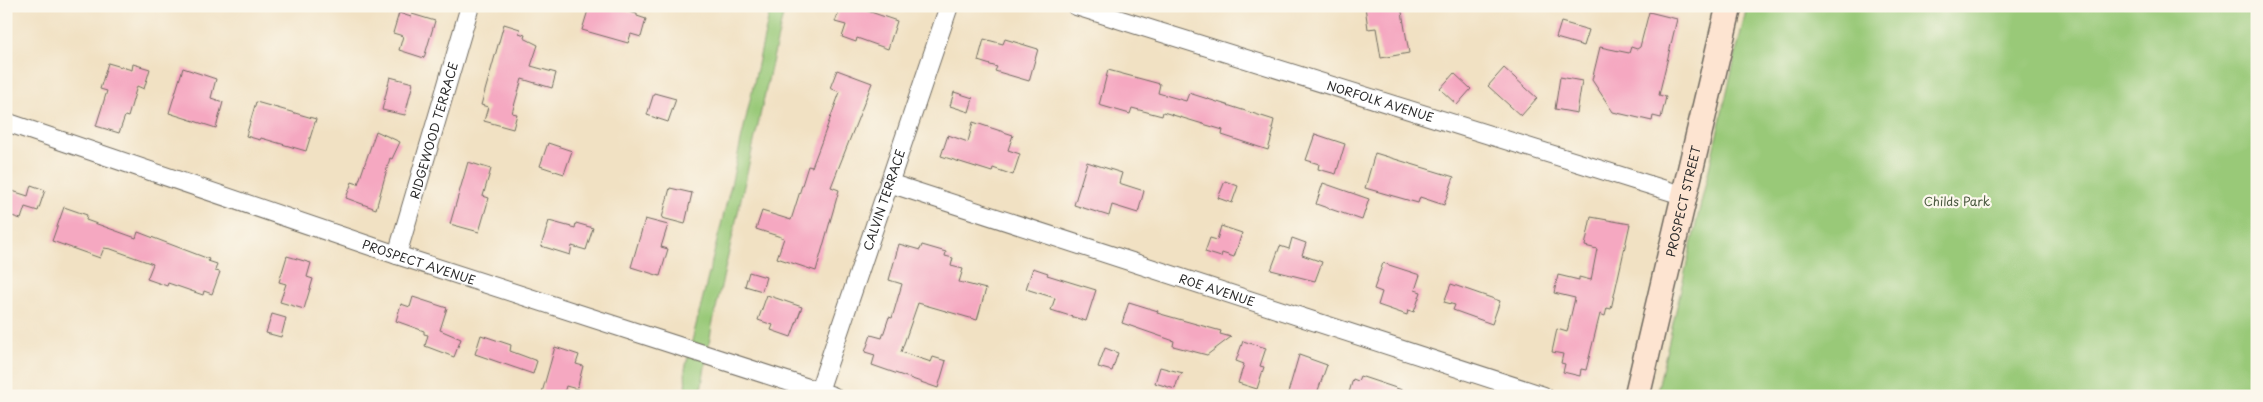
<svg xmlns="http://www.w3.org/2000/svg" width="2263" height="402" font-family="'Playpen Sans',sans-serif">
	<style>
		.green { fill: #99c978; stroke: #627a52 }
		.building { fill: #f5a8c1 }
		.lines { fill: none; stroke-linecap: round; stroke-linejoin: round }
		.street-casing { stroke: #706b60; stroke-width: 20 }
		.secondary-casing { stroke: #706b60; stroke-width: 28 }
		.street { stroke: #fff; stroke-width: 18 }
		.secondary { stroke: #fde4d1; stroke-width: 25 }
		.labels { text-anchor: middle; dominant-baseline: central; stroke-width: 4.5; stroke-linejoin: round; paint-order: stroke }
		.street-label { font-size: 12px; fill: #2b2b2b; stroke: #fbf7ec }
		.park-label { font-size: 12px; fill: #4c5a42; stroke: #fbf7ec }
	</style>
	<rect width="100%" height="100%" fill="#fbf7ec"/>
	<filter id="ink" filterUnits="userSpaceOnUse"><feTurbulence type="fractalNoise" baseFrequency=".02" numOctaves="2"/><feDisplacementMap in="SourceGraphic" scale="10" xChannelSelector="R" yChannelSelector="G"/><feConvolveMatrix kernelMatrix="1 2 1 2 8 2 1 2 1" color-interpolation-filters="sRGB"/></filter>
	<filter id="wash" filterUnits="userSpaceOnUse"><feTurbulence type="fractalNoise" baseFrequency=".0096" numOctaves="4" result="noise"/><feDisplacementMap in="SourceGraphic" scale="20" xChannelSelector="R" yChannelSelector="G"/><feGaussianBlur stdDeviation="1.12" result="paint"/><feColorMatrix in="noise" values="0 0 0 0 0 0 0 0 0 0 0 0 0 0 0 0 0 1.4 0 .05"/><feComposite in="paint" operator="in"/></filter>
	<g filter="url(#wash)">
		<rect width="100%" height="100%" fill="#f1e1c3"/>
		<g class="green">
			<path d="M771 6H785L712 326 700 396H686L685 369 732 181Z"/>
			<path d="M1747 6H2257V396H1656Z"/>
		</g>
		<g id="blocks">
			<g class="building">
				<path d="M601 6H609L637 14V16L646 19 641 37 631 34 628 43 582 30 589 7 600 10Z"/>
				<path d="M841 6H853L897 21 888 49 857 38 856 42 842 37 846 25 835 22Z"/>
				<path d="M1365 6H1401L1409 53 1381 58 1376 28 1368 29Z"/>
				<path d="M1649 12 1677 19 1659 95 1666 97 1661 118 1653 116 1652 121 1613 112 1592 80 1600 47 1629 53 1631 47 1637 49 1640 47Z"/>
				<path d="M399 13 411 17 412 14 435 21 424 58 399 50 403 36 393 33Z"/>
				<path d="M1561 22 1589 30 1584 46 1556 38Z"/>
				<path d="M504 24 520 29 519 33 525 35 524 38 538 45 531 66 556 73 552 88 522 79 512 113 517 114 513 129 484 121 488 107 481 105Z"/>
				<path d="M984 39 1003 44 1005 39 1038 49 1029 81 995 71 997 67 978 61Z"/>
				<path d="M108 63 132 70 133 64 150 69 144 89 137 86 128 117 125 116 119 133 96 126 107 91 100 89Z"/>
				<path d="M183 68 216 79 211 98 223 102 216 128 169 113Z"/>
				<path d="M1504 68 1537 98 1521 116 1488 86Z"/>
				<path d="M837 70 872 83 831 187 839 190 816 271 777 258 784 238 756 229 762 211 791 220 808 166 812 167 840 92 830 88Z"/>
				<path d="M1108 70 1160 84 1158 93 1186 101 1189 93 1274 120 1272 129H1274L1268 150 1222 135 1223 130 1163 112 1162 116 1132 108 1130 114 1099 105Z"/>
				<path d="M1454 73 1471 89 1457 105 1440 89Z"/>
				<path d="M390 77 413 83 405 115 382 110Z"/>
				<path d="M1560 77 1582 81 1577 113 1555 109Z"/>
				<path d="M954 92 973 98 969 112 950 106Z"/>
				<path d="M654 93 676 99 668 122 647 115Z"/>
				<path d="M256 102 316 119 306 151 261 138 260 140 246 136Z"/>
				<path d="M973 122 1013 135 1008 150 1020 154 1013 175 993 168 992 172 941 156 948 135 968 142Z"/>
				<path d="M376 131 400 142 392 159 390 158 376 209 346 198 352 182 358 184Z"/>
				<path d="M1315 134 1345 144 1336 174 1318 169 1319 164 1306 160Z"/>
				<path d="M548 143 572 151 564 174 540 166Z"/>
				<path d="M1375 153 1454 177 1444 205 1420 197 1418 203 1365 188Z"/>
				<path d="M468 162 491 169 483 196 489 198 479 232 450 224Z"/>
				<path d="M1087 162 1122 173 1119 183 1144 191 1138 213 1112 205 1109 216 1074 205Z"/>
				<path d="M1225 181 1238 186 1232 203 1218 198Z"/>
				<path d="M1323 183 1369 199 1362 220 1316 204Z"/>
				<path d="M31 185 45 190 38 211 25 207 21 219 6 214V189L28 196Z"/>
				<path d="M670 188 692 193 685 224 662 218Z"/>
				<path d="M64 207 87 215 86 220 136 238 138 232 209 259 208 261 217 264 215 271 220 272 212 294 204 291 203 295 168 283 167 286 147 279 153 264 111 249 104 248 100 258 52 241Z"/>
				<path d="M1591 217 1630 224 1611 309 1607 308 1605 316 1600 314 1586 370 1581 369 1580 376 1563 372 1565 364 1561 363 1563 354 1552 352 1557 329 1567 332 1575 298 1554 293 1558 275 1579 280V277L1591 280 1597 249 1585 246Z"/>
				<path d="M645 219 668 225 661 247 668 249 660 276 631 267Z"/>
				<path d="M549 221 575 228 576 223 593 228 586 250 572 246 570 255 541 246Z"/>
				<path d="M1221 226 1242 233 1234 257 1222 253 1221 257 1205 252 1210 238 1217 240Z"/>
				<path d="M1292 238 1306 243 1302 255 1322 262 1315 281 1271 270 1280 246 1289 249Z"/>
				<path d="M899 244 920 250 922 245 946 252 945 256 953 258 951 266 963 269 959 282 986 289 977 320 918 303 901 352 931 362 933 357 946 361 938 388 872 365 875 355 865 352 871 335 882 338 889 317 892 318 902 284 889 280Z"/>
				<path d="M287 256 311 263 307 277 313 279 304 309 280 302 286 284 279 282Z"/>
				<path d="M1383 263 1420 275 1415 290 1421 292 1414 312 1408 310 1407 315 1378 305 1382 292 1374 289Z"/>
				<path d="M1033 268 1048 273 1047 275 1096 290 1086 321 1051 310 1055 298 1026 289Z"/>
				<path d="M749 272 766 277 762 291 745 286Z"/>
				<path d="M1451 284 1500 301 1492 324 1453 310 1455 305 1444 302Z"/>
				<path d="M767 295 802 307 791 337 771 330 773 325 758 320Z"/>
				<path d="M413 297 447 308 440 330 461 339 454 357 425 346 428 335 424 334V331L396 321 401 304 410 307Z"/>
				<path d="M1129 302 1158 311 1157 313 1221 331 1220 334 1231 337 1207 355 1173 346 1174 341 1122 323Z"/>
				<path d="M272 314 286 318 281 337 266 333Z"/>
				<path d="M481 335 511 345 510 351 537 361 533 374 475 354Z"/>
				<path d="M1243 341 1266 348 1260 366 1264 367 1257 389 1238 383 1244 364 1236 361Z"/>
				<path d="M555 347 579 355 576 364 583 366 577 389 566 386 563 396H541Z"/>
				<path d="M1105 348 1118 353 1112 371 1098 367Z"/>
				<path d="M1299 355 1327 365 1316 396H1287Z"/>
				<path d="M1160 367 1183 373 1179 376 1175 389 1155 383Z"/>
				<path d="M1360 376 1411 393V396H1348L1353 379 1358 381Z"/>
			</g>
		</g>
	</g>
	<g filter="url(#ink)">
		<use href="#blocks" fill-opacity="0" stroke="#706b60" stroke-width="1"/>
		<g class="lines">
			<defs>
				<g id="street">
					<path id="s1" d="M1076 6 1685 196"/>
					<path id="s2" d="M6 122 397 255 833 396"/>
					<path id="s3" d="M889 183 1544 396"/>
					<path id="s4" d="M397 255 470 6"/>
					<path id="s5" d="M819 391 949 6"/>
				</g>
				<g id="secondary">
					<path id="s6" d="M1637 396 1729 6"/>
				</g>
			</defs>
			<use href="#street" class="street-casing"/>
			<use href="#secondary" class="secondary-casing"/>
			<use href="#street" class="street"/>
			<use href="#secondary" class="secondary"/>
		</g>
	</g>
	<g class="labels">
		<g class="street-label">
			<text stroke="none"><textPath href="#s1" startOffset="319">NORFOLK AVENUE</textPath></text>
			<text stroke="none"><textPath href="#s4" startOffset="130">RIDGEWOOD TERRACE</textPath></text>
			<text stroke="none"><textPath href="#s5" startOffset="202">CALVIN TERRACE</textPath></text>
			<text stroke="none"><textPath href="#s6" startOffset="200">PROSPECT STREET</textPath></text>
			<text stroke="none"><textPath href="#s2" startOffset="436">PROSPECT AVENUE</textPath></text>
			<text stroke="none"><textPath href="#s3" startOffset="345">ROE AVENUE</textPath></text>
		</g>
		<g class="park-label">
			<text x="1957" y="201">Childs Park</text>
		</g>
	</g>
	<rect width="2263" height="402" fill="none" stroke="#fbf7ec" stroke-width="25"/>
</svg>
